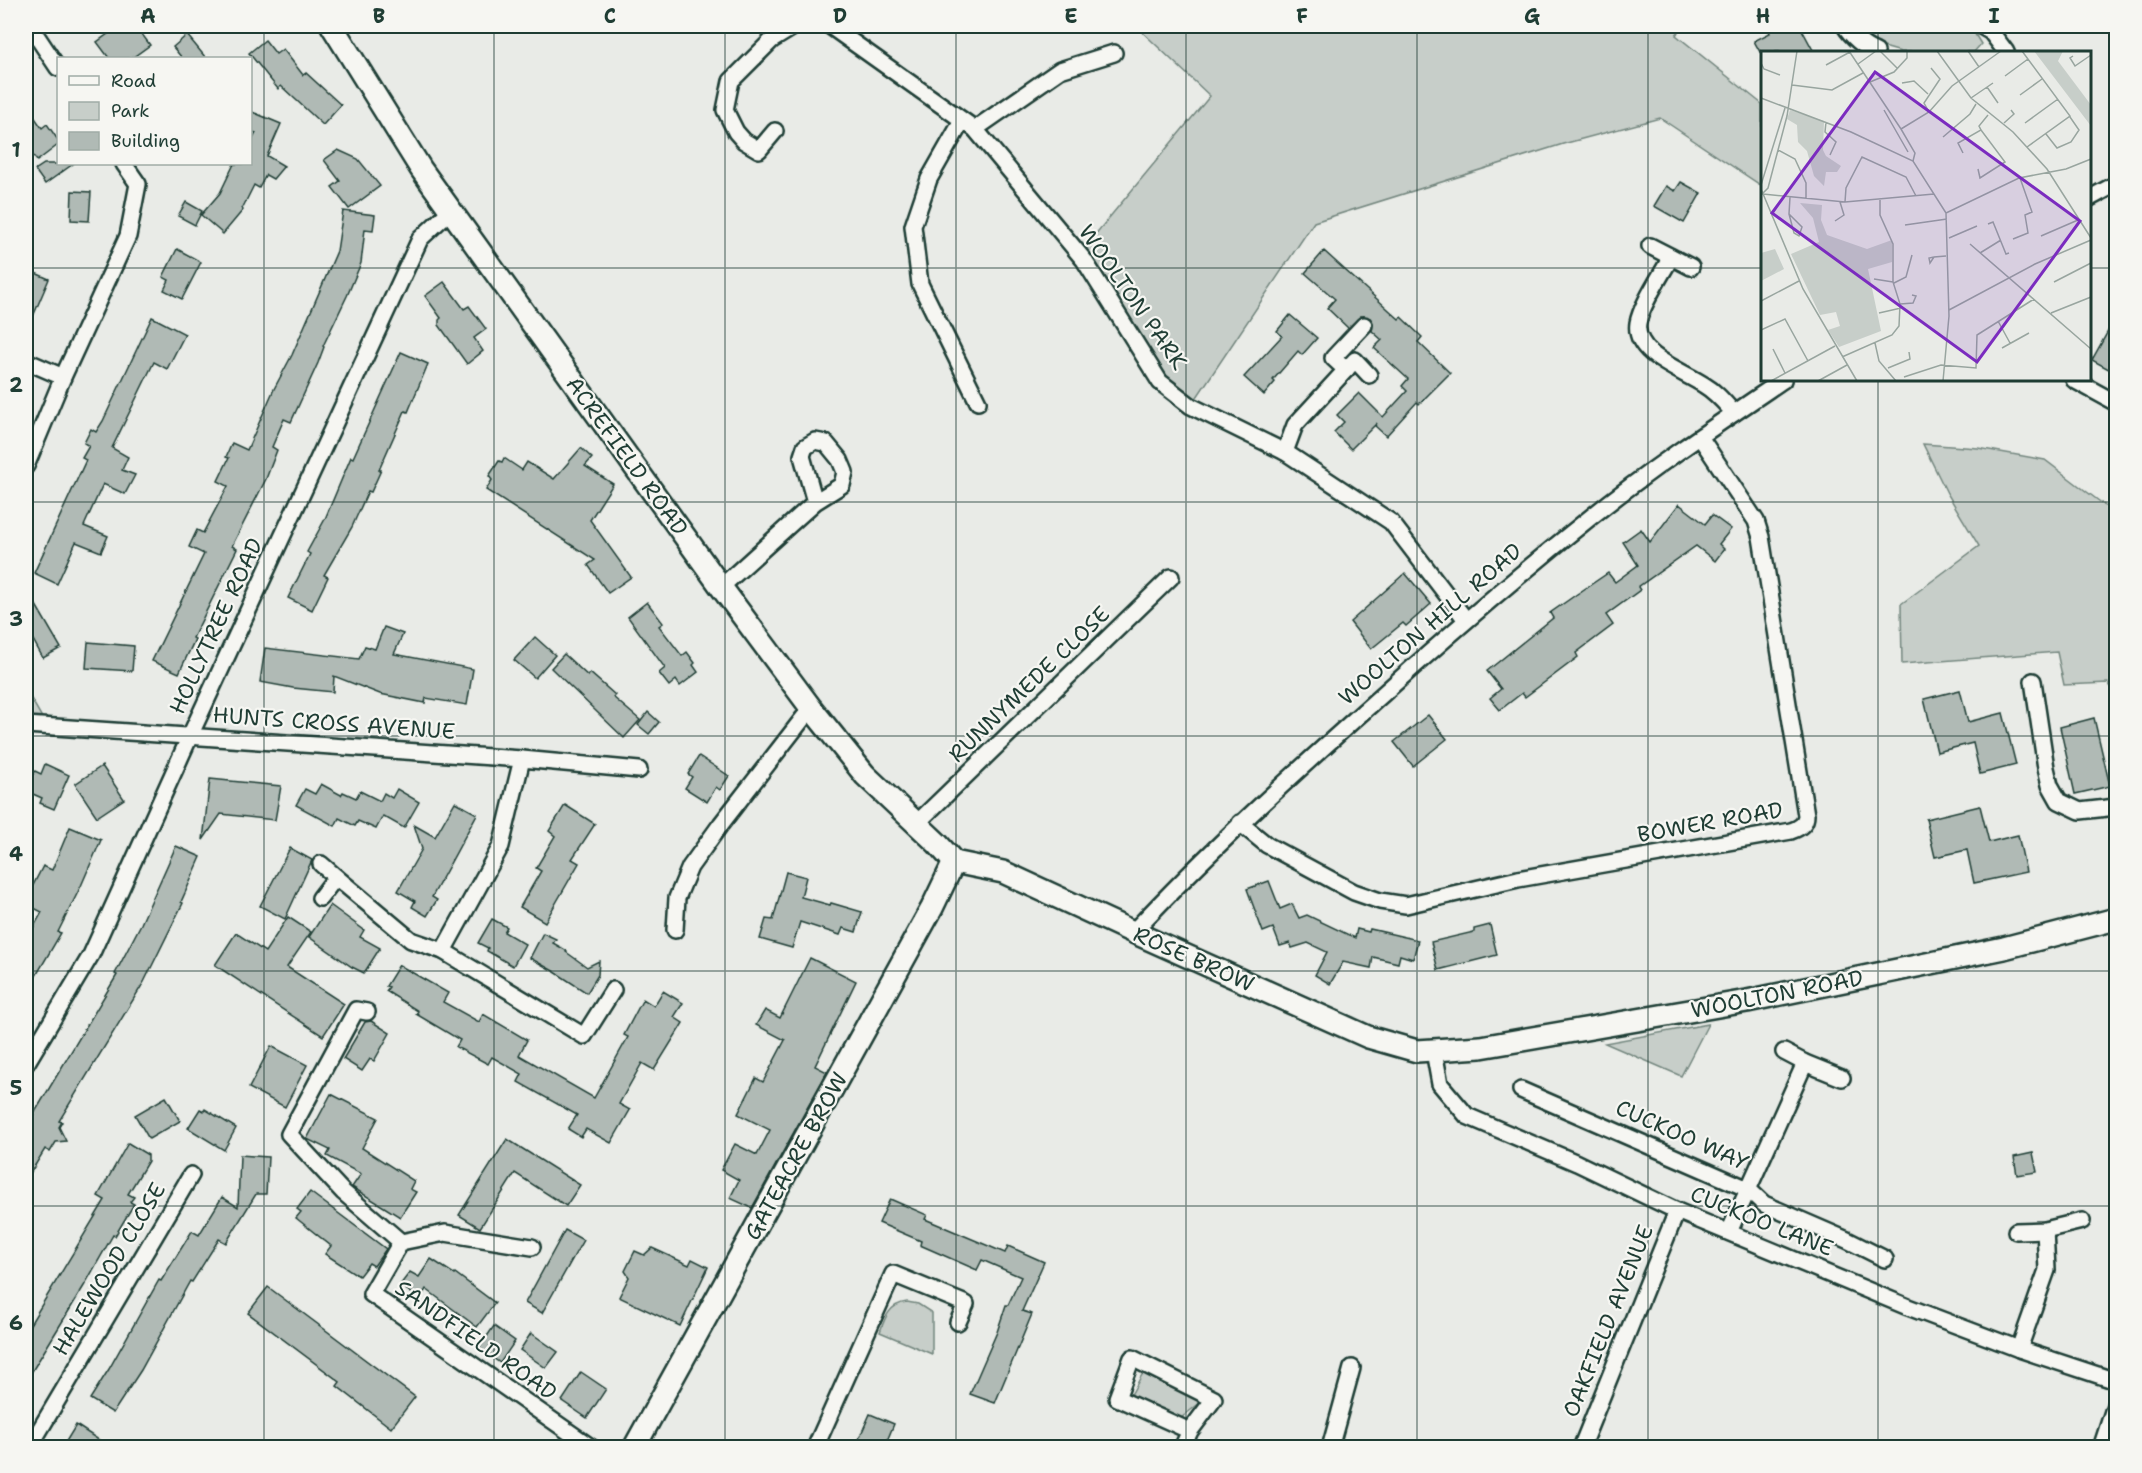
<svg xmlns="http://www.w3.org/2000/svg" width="2142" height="1473" font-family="'Shantell Sans',sans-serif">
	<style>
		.green { fill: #c7cec9; stroke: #73867e; stroke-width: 1.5 }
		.building { fill: #b0bab5; stroke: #1f3d34; stroke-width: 1.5 }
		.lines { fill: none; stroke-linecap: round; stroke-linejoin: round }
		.street-casing { stroke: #1f3d34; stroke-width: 20 }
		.secondary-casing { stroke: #1f3d34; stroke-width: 26 }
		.street { stroke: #f6f6f2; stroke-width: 15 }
		.secondary { stroke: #f6f6f2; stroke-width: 21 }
		.grid { fill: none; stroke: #1f3d34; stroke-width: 1.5; stroke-opacity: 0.55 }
		.labels { text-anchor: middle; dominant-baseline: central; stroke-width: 4.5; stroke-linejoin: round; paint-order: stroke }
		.street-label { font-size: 22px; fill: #1f3d34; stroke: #f6f6f2 }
		.inset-road { fill: none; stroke: #98a59f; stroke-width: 1.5 }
		.view { fill: #7b2cbf; fill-opacity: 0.15; stroke: #7b2cbf; stroke-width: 3 }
		.inset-edge { fill: none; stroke: #1f3d34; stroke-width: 3 }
		.neatline { fill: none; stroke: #1f3d34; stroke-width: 2 }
		.grid-label { font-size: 20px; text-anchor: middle; font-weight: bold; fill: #1f3d34 }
	</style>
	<rect width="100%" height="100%" fill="#e9ebe7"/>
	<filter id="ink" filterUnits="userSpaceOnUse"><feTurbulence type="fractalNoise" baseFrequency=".0167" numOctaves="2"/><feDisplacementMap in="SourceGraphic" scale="12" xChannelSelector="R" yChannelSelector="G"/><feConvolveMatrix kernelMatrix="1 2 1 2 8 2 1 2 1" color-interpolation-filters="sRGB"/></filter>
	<g filter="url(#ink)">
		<g class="green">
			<path d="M1136 26H1682L1676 35 1762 104V186L1660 118 1563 144 1314 222 1191 406 1145 357 1079 254 1210 96Z"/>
			<path d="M1851 26H1970L1981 44 1974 52H1901L1877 45Z"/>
			<path d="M1923 444 1978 448 2045 460 2116 514V694L2108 683 2064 685 2057 652 1902 664 1901 604 1979 546 1947 493Z"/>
			<path d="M26 690 48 728 26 725Z"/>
			<path d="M1708 1024 1681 1076 1605 1043Z"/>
			<path d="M907 1302 918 1304 932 1313V1354L880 1332C885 1317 890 1304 907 1302Z"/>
			<path d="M1143 1373 1201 1402 1181 1418 1131 1395Z"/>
		</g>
		<g class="building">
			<path d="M119 26H136L150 45 132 58H109L97 42Z"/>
			<path d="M1767 26H1800L1814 52H1760L1754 41 1770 33Z"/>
			<path d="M187 35 206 58H182L173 47Z"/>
			<path d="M265 40 276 54 283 49 303 75 306 73 341 105 323 125 281 86 278 89 249 53Z"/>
			<path d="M26 105 42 128 47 124 58 140V145L37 161 26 146Z"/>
			<path d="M250 111 281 124 267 156 284 166 273 179 266 175 259 188 254 185 242 209 243 210 223 234 201 215 220 193 234 164H250V144L256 133 250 131Z"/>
			<path d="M338 150 358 159 380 186 349 209 332 187 340 181 324 160Z"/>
			<path d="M44 164H73L45 184 35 170Z"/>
			<path d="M1681 182 1701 193 1684 223 1654 206 1666 186 1675 191Z"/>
			<path d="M72 191 91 192 89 221 71 220Z"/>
			<path d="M186 202 202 211 195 225 178 216Z"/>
			<path d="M343 211 375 215 373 230 365 229 361 263 347 296 323 346 324 347 318 363 291 422 284 419 272 447 277 450 266 479 232 546 237 549 193 638 195 639 179 673 152 661 204 554 189 547 197 530 203 533 228 486 218 481 229 458 226 457 232 443 247 450 274 389 292 355 337 251Z"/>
			<path d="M177 249 201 262 182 299 164 290 169 280 163 277Z"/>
			<path d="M1324 251 1399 319 1401 317 1422 337 1418 342 1450 373 1419 404 1417 402 1386 436 1375 426 1377 423 1351 449 1334 432 1344 422 1337 415 1359 393 1383 417 1407 391 1402 386 1408 379 1374 348 1382 340 1372 331 1373 323 1370 318 1361 316 1348 328 1327 308 1335 299 1305 273Z"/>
			<path d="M26 269 49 279 26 333Z"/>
			<path d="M444 282 464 309 469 306 486 329 474 338 483 351 467 364 439 325V320L441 318 425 296Z"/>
			<path d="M1290 315 1317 338 1302 355 1298 351 1273 380 1275 382 1264 395 1244 377 1282 336 1277 331Z"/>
			<path d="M152 317 185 334 167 369 154 362 112 448 128 457 122 470 135 475 125 494 103 484 84 526 108 536 101 552 76 542 57 584 34 573 86 460 82 458 89 446 84 443 91 429 96 432 103 421Z"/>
			<path d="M2116 317V373L2092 360Z"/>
			<path d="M401 352 428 364 408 412 405 411 379 470H381L371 492 368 491 352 527 324 575 328 577 312 610 288 598 310 554 307 552 325 519 351 457 353 458Z"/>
			<path d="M581 448 592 458 585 466 613 484 590 520 631 577 608 593 588 565 595 560 486 490 492 480 489 476 499 461 502 462 504 458 522 470 527 462 554 479Z"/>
			<path d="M1679 504 1705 524 1712 515 1731 529 1719 544 1724 549 1715 561 1696 546 1638 587 1640 590 1606 615 1613 625 1576 653 1578 657 1525 697 1522 693 1500 710 1490 698 1501 689 1487 671 1553 618 1550 613 1577 594 1608 573 1615 582 1638 565 1623 542 1641 529 1650 542Z"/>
			<path d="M1405 573 1431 604 1406 626 1403 623 1371 649 1350 622Z"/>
			<path d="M26 588 61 648 43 658 26 627Z"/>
			<path d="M647 602 663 623 659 626 682 656 687 652 695 663 693 665 698 672 680 686 676 680 669 686 659 673 665 668 628 617Z"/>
			<path d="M384 627 403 634 394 654 473 669 467 705 426 698 425 703 380 694 334 676 333 692 293 688 260 682 265 648 359 659 365 646 375 649Z"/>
			<path d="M535 637 555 655 535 678 514 660Z"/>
			<path d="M88 642 134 646 132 671 86 668Z"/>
			<path d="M564 654 588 676 590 673 615 695 613 697 640 720 624 738 551 668Z"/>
			<path d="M1960 690 1968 722 2003 713 2016 765 1980 774 1973 743 1937 752 1924 699Z"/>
			<path d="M648 712 659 722 649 734 638 725Z"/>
			<path d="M1428 715 1447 739 1413 766 1394 742Z"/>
			<path d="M2094 718 2110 786 2075 794 2060 727Z"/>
			<path d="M699 756 729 776 720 790 716 787 707 802 685 788 692 777 688 774Z"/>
			<path d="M45 764 69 775 54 809 40 803 42 798 26 791 35 771 41 774Z"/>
			<path d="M102 766 124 799 97 817 75 784Z"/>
			<path d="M210 779 281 786 275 820 221 814 203 840Z"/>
			<path d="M321 784 341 795 343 792 356 798 360 791 380 801 384 793 392 798 397 789 419 802 404 828 383 816 376 829 358 821 355 826 339 818 335 826 296 805 305 789 315 794Z"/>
			<path d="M455 802 477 814 432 897 437 900 427 916 412 907 415 901 398 891 422 849 414 825 435 837Z"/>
			<path d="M565 805 595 824 572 859 579 863 545 922 520 907 541 871 536 868 555 836 549 831Z"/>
			<path d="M1980 806 1989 842 2018 835 2026 872 1974 883 1967 850 1935 857 1926 819Z"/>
			<path d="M70 827 101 840 81 886 58 932 61 933 26 993V941L42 912 26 904V899L43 866 52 870Z"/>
			<path d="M176 846 201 857 181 902 183 903 144 982 59 1121 62 1122 59 1127 66 1141 56 1142 50 1152 45 1149 26 1180V1127L117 975 115 974 141 924Z"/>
			<path d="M290 848 312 860 285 919 260 906Z"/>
			<path d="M786 872 806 877 801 897 830 905 831 903 862 912 856 932 843 928 840 935 800 922 792 948 760 939 766 919 773 920Z"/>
			<path d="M1269 881 1280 909 1292 904 1299 918 1307 915 1355 938 1357 929 1369 932 1370 929 1418 940 1413 959 1400 955 1398 963 1373 957 1371 968 1343 962 1330 984 1315 975 1327 952 1308 943 1292 948 1290 943 1280 946 1273 928 1263 932 1247 889Z"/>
			<path d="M330 905 364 930 360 937 380 948 364 973 352 967 309 937Z"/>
			<path d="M288 917 311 932 287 967 344 1004 323 1036 215 965 236 933 265 952Z"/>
			<path d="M492 919 507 927 504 932 525 944 513 966 487 951 488 948 478 943Z"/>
			<path d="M1490 925 1497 955 1438 970 1431 942 1474 932V929Z"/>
			<path d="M543 933 556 939 553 943 567 951 566 952 587 967 599 961 598 975 587 993 555 972 530 958Z"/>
			<path d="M810 958 856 981 815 1066 827 1072 752 1208 730 1198 739 1180 721 1170 735 1144 757 1155 770 1130 738 1114 756 1078 763 1082 785 1040 756 1025 765 1010 780 1018Z"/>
			<path d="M399 965 448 993 443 1002 479 1022 483 1014 527 1040 519 1055 594 1098 628 1037 624 1035 643 999 654 1006 663 991 683 1003 674 1017 683 1023 654 1070 642 1063 619 1104 630 1110 611 1143 586 1129 581 1137 568 1129 577 1115 518 1082 522 1074 492 1057 488 1064 456 1047 460 1040 416 1014 418 1011 386 991 389 987 386 986Z"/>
			<path d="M371 1021 390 1033 374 1061 370 1059 362 1071 343 1059 365 1022Z"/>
			<path d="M271 1046 307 1065 285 1107 249 1088Z"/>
			<path d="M331 1094 378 1118 362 1148 414 1181 410 1189 416 1192 400 1217 352 1187 361 1174 327 1156 330 1150 307 1139Z"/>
			<path d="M166 1097 180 1121 149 1139 135 1115Z"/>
			<path d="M200 1109 204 1111 205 1109 236 1128 224 1150 188 1128Z"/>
			<path d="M507 1139 580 1185 566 1206 515 1173 480 1228 459 1215Z"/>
			<path d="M128 1143 148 1155V1161L128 1194 134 1197 130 1202 134 1204 115 1236 113 1235 84 1286 26 1381V1331L105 1200 98 1196Z"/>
			<path d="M2033 1153 2037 1172 2017 1175 2014 1157Z"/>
			<path d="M240 1155 268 1157 266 1194H256L226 1243 219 1239 192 1282 190 1281 141 1370 113 1413 90 1399 109 1369 159 1280 161 1281 192 1231 199 1235 222 1197 238 1207Z"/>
			<path d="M310 1192 386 1249 374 1266 369 1263 359 1276 325 1254 331 1246 296 1218 301 1212 297 1209Z"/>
			<path d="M890 1199 927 1215 925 1219 1005 1253 1008 1246 1044 1262 1022 1311 1032 1314 995 1403 970 1394 997 1332 1006 1305H1008L1021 1277 982 1260 977 1270 920 1245 921 1241 879 1223Z"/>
			<path d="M565 1230 583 1240 542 1313 525 1303Z"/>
			<path d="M652 1248 689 1265 692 1259 708 1267 680 1326 619 1297 629 1277 625 1271 635 1251 644 1255Z"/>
			<path d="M431 1259 454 1274 455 1273 495 1303 477 1327 426 1289 420 1299 400 1285 410 1272 419 1277Z"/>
			<path d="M268 1287 415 1397 391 1428 337 1386 340 1382 248 1313Z"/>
			<path d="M494 1326 515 1341 500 1363 479 1348Z"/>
			<path d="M531 1333 558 1352 546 1368 520 1350Z"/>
			<path d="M581 1372 606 1389 587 1418 562 1401Z"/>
			<path d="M870 1414 894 1424 884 1448H874L858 1441Z"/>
			<path d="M76 1425 111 1448H62Z"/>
		</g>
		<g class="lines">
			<defs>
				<g id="street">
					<path d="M30 26 58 68"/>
					<path d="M830 26 975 129 1084 260 1160 382 1191 406 1285 452 1391 522 1466 620"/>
					<path d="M1845 26C1851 36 1865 48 1876 52"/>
					<path d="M1981 26 1991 32 2006 52"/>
					<path d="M962 121 929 179 913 226 920 284 978 402"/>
					<path d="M975 129 1060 70 1114 53"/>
					<path d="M775 131 759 150 744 141 736 132 725 110 731 81 772 40 795 26"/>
					<path d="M2090 198 2116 184"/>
					<path d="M1650 246 1691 267"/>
					<path d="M1671 257C1662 274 1641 305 1638 323 1633 355 1682 370 1704 385 1716 392 1724 402 1734 413"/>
					<path d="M26 361 63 377"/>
					<path d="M1346 370 1333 358 1364 325"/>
					<path d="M2074 380 2116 403"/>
					<path d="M1285 452 1295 425 1355 360 1369 375"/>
					<path d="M26 466 63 377 128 236 138 184 124 164"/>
					<path d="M721 587 815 502 802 456 805 447 815 441 826 443 840 460 845 472 842 485 815 502"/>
					<path d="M2033 681 2046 768 2050 785 2059 801 2080 811 2116 807"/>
					<path d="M26 725 522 759 639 770"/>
					<path d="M917 823 1171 577"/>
					<path d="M1240 823 1267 845 1354 892 1380 901 1406 905 1518 879 1791 831C1800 828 1806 824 1806 815L1761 537 1756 521 1700 437"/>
					<path d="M321 864 336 877"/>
					<path d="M320 898 336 877 411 940 443 951 584 1036 613 990"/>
					<path d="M675 930 677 898 690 867 721 824 811 708"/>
					<path d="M1133 932C1209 851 1290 777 1373 703 1444 639 1516 577 1591 517 1652 468 1718 424 1783 380"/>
					<path d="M443 951 501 846 522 759"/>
					<path d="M367 1012 356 1010 289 1134 343 1192 401 1242 371 1294 592 1448"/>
					<path d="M1434 1051 1440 1084 1467 1116 1577 1163 1677 1211 1908 1307 2019 1349 2116 1381"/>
					<path d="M1784 1052 1805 1063 1842 1078"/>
					<path d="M26 1064 91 955 190 736 420 239 451 210"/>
					<path d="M1521 1090 1748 1189 1764 1204 1847 1240 1885 1259"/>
					<path d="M2016 1231 2045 1230 2082 1221"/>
					<path d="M1729 1232 1805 1063"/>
					<path d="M401 1242 445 1233 532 1247"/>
					<path d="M2019 1349 2047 1270 2045 1230"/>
					<path d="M29 1448 191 1175"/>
					<path d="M815 1448 893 1274 966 1304 958 1322"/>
					<path d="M1182 1448 1190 1431 1214 1399 1132 1358 1117 1398 1190 1431"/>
					<path d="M1330 1448 1352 1368"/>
					<path d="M1581 1448 1677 1211"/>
					<path d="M2101 1448 2116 1402"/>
				</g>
				<g id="secondary">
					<path d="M332 26 421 169 721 587 811 708 865 775 937 843 954 862"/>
					<path d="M954 862 1003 872 1133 932 1368 1037 1417 1051 1481 1047 1747 1001 2004 948 2116 919"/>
					<path d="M634 1448 932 908 954 862"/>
				</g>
			</defs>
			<use href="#street" class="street-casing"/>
			<use href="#secondary" class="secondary-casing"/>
			<use href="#street" class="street"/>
			<use href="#secondary" class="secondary"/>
		</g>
	</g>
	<path class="grid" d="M264 26V1448M494 26V1448M725 26V1448M956 26V1448M1186 26V1448M1417 26V1448M1648 26V1448M1878 26V52M26 268H1762M2090 268H2116M1878 380V1448M26 502H2116M26 736H2116M26 971H2116M26 1206H2116"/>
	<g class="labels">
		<g class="street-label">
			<text transform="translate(1133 297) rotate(55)">WOOLTON PARK</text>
			<text transform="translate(627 456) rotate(54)">ACREFIELD ROAD</text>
			<text transform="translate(1430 624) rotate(-41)">WOOLTON HILL ROAD</text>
			<text transform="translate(216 626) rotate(-65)">HOLLYTREE ROAD</text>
			<text transform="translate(1029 684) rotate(-44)">RUNNYMEDE CLOSE</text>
			<text transform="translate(334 723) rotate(4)">HUNTS CROSS AVENUE</text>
			<text transform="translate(1710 822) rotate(-10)">BOWER ROAD</text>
			<text transform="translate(1194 959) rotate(24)">ROSE BROW</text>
			<text transform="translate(1777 994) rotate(-11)">WOOLTON ROAD</text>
			<text transform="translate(1682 1135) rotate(24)">CUCKOO WAY</text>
			<text transform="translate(796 1156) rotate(-61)">GATEACRE BROW</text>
			<text transform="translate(1762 1221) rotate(22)">CUCKOO LANE</text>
			<text transform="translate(109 1269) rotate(-59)">HALEWOOD CLOSE</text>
			<text transform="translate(1608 1321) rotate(-68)">OAKFIELD AVENUE</text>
			<text transform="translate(476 1340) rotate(35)">SANDFIELD ROAD</text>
		</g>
	</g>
	<g transform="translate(1761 51)">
		<rect width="330" height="330" fill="#e9ebe7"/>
		<path d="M273 0H302L297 10 330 54V75ZM29 59 63 70 62 99 65 105 80 115 76 121H65L63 135 53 125 46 100 37 91 36 74 26 68ZM39 152 61 154 60 169 66 184 106 198 131 189V211L107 218 120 280 78 296 67 279 79 275 75 261 59 264 30 203 58 191 52 167ZM14 198 23 218 0 230V202Z" fill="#c7cec9"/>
		<path class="inset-road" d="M88 0 140 78 154 102 152 110M119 0 136 17M176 0 210 47 252 81 286 118 330 187M207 0 218 16M261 0 309 65 266 96M312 5 309 7 314 15 330 4M0 12 3 18 19 24M97 13 115 0M65 14 89 1M244 25 267 8M109 31 133 21 146 7V0M141 32 153 30 167 43M31 34 71 39 102 22M226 36 237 52M259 44 281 28M0 47 90 81 152 110 185 162M210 47 232 32M123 59 147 101M168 61 163 52 179 28 170 17M65 71 64 81 75 91 69 104M243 72 253 63 250 59M264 72 297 48M140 78 168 61 191 35 240 0M285 83 296 97 310 91 318 79 309 66M182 86 209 63 215 53M17 99 34 108 45 132V148M202 102 197 92 220 79 218 75 227 64M217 118 219 127 244 111 220 79M0 134 24 57M0 138 42 238 96 330M2 143 84 151 173 143M0 144 7 137 26 65 36 0M84 151 85 137 101 106 145 126 155 145M28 163 33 182 38 185 41 176 28 163 29 146M74 170 83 164 79 151M227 173 232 171 245 203 248 202M144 174 186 168M280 185 317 169M188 187 216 175M252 188 267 182 264 164 271 161 259 127M209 193 330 298M219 202 240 189M173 206 168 207 169 212 173 206 185 205M113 228 132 231M293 231 330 212M133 232 145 226 151 204M0 250 38 230M139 253 152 252 155 245 151 244M188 259 274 213 330 189M118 262 140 257M290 262 330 246M237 270 249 292M0 279 24 268 47 310M114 292 118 310 135 330M241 297 268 282M12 298 24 322M81 306 131 284 138 275 139 253 132 231V193L119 164V149M127 317 149 308 148 301M143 326 180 314 215 317 216 284 273 248M10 330 74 295M57 330 86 314M182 330 188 265 185 162 258 127 305 118 330 108"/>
		<path class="view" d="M114 21 319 170 216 311 11 162Z"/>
		<rect width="330" height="330" class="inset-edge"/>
	</g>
	<rect width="2142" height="1473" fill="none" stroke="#f6f6f2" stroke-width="66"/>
	<rect x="57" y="57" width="195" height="108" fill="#f6f6f2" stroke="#a0aca6" stroke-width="1.5"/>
	<rect x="69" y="76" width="30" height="9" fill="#f6f6f2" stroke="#a0aca6" stroke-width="1.5"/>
	<text x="111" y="87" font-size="18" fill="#1f3d34">Road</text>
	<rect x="69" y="102" width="30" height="18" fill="#c7cec9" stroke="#a0aca6" stroke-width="1.5"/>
	<text x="111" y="117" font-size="18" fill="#1f3d34">Park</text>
	<rect x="69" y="132" width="30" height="18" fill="#b0bab5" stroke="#a0aca6" stroke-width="1.5"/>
	<text x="111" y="147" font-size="18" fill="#1f3d34">Building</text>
	<rect x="33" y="33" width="2076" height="1407" class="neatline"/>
	<g class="grid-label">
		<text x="148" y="23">A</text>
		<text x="379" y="23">B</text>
		<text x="610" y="23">C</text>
		<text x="840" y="23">D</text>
		<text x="1071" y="23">E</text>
		<text x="1302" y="23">F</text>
		<text x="1532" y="23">G</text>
		<text x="1763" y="23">H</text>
		<text x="1994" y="23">I</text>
		<text x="16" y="157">1</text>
		<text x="16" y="392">2</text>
		<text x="16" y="626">3</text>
		<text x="16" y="861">4</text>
		<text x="16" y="1095">5</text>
		<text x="16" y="1330">6</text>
	</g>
</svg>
